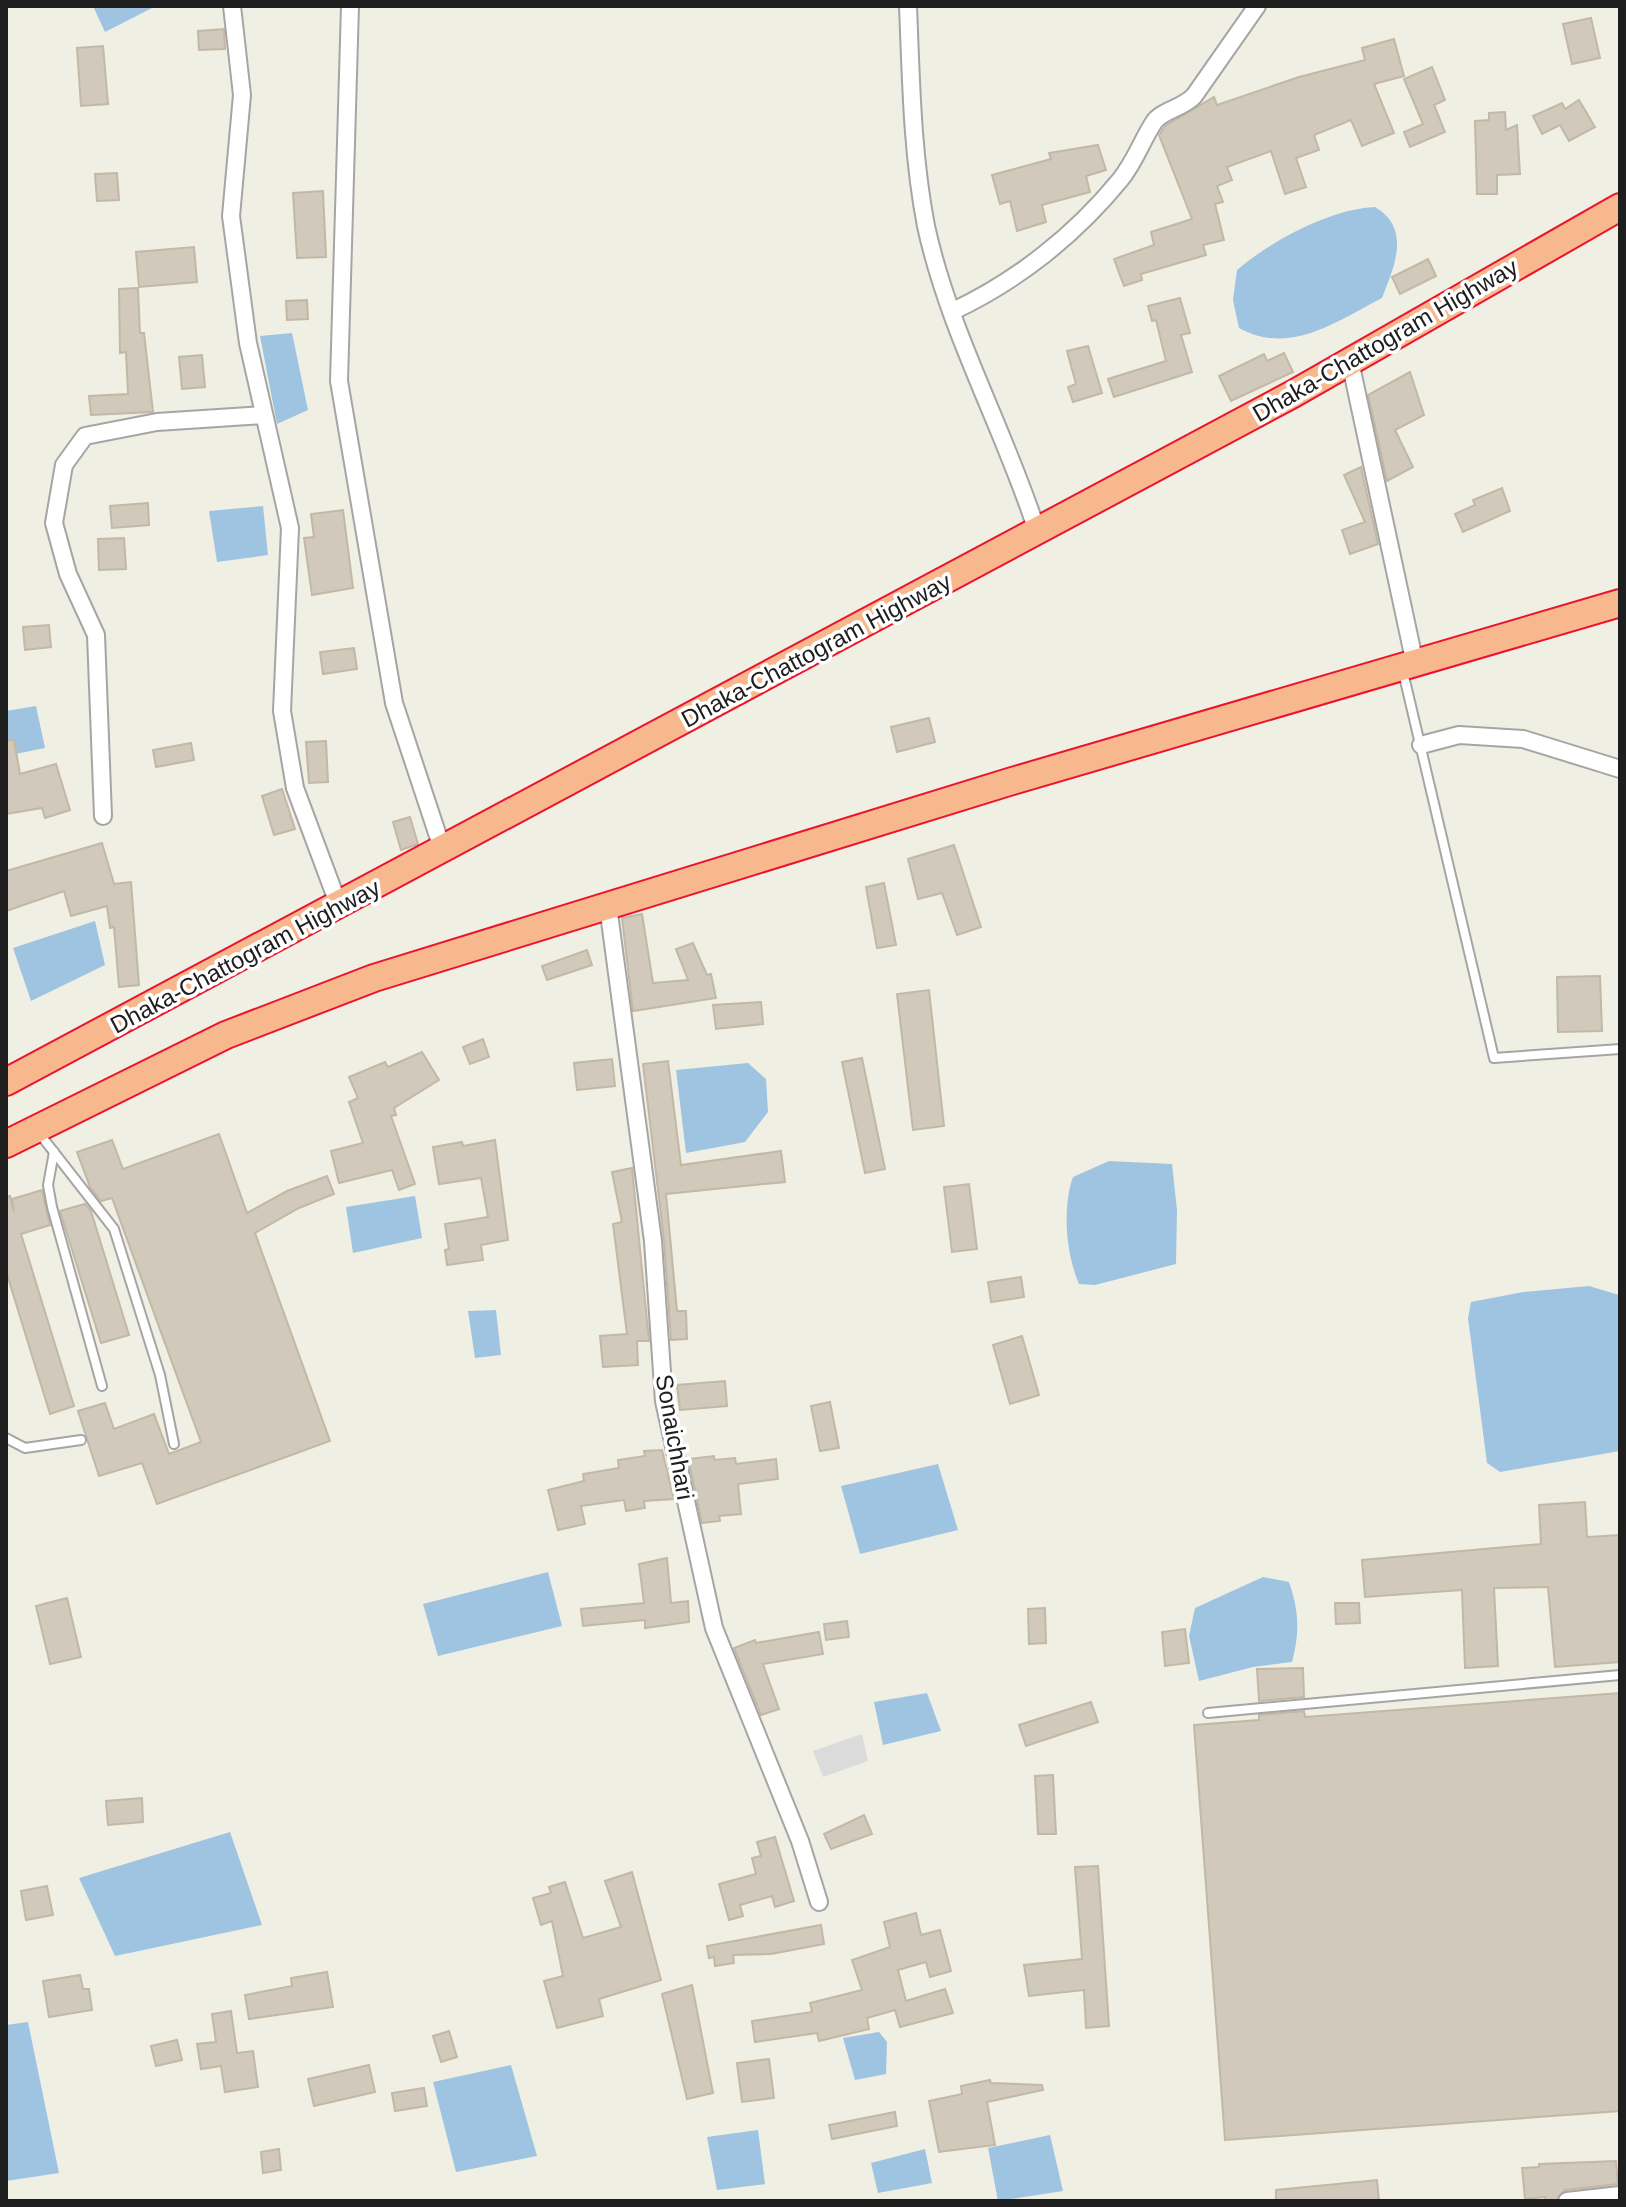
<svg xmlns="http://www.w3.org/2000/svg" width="1626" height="2207" font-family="Helvetica,sans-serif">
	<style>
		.residential { fill: #dcdbdb }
		.water { fill: #9fc4e2 }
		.building { fill: #d0c9bc; stroke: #c3b8a4; stroke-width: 2 }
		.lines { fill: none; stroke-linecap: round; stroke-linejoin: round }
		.service-casing { stroke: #a5a5a5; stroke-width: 12 }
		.minor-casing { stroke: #a5a5a5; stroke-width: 20 }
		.trunk-casing { stroke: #eb132e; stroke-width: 30 }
		.service { stroke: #fff; stroke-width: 8 }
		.minor { stroke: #fff; stroke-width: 16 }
		.trunk { stroke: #f7b88e; stroke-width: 26 }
		.labels { text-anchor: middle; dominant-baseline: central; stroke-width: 7; stroke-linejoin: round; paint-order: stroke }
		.street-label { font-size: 24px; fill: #1e1e1e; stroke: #fff }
	</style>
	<rect width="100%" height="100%" fill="#f0efe3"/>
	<path class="residential" d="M862 1734 868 1761 823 1777 813 1751Z"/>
	<g class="water">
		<path d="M93 6H156L105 32Z"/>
		<path d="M1375 207C1412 229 1394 267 1382 298 1336 322 1289 356 1239 328L1233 300 1237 270C1271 241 1330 209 1375 207Z"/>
		<path d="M292 333 308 410 277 424 260 336Z"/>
		<path d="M263 506 268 555 217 562 209 511Z"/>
		<path d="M36 706 45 748 6 756V711Z"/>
		<path d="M95 921 105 965 31 1001 13 948Z"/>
		<path d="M748 1063 766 1079 768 1112 745 1142 686 1153 676 1070Z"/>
		<path d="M1109 1161 1172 1164 1177 1210 1176 1264 1095 1285 1079 1284C1066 1255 1062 1207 1073 1177Z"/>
		<path d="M415 1196 422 1238 353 1253 346 1207Z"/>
		<path d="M1589 1286 1619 1295 1620 1451 1500 1472 1487 1463 1468 1318 1471 1302 1523 1292Z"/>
		<path d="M496 1310 501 1355 475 1358 468 1311Z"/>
		<path d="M938 1464 958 1530 860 1554 841 1486Z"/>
		<path d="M548 1572 562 1626 438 1656 423 1604Z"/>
		<path d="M1263 1577 1289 1582C1299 1611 1300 1632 1292 1662L1253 1667 1199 1681 1189 1636 1195 1608Z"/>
		<path d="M927 1693 941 1731 883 1745 874 1702Z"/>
		<path d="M230 1832 262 1925 115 1956 79 1878Z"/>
		<path d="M28 2022 59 2173 6 2181V2025Z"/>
		<path d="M879 2032 887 2042 886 2074 855 2080 843 2038Z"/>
		<path d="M511 2065 537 2156 456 2172 433 2082Z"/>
		<path d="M758 2130 765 2184 717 2190 707 2137Z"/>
		<path d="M1050 2135 1063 2191 998 2201 988 2148Z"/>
		<path d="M925 2149 932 2183 878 2193 871 2163Z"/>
	</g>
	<g class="building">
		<path d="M1591 18 1600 58 1572 64 1563 24Z"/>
		<path d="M224 29 225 49 199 50 198 31Z"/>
		<path d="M1394 39 1404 76 1374 84 1394 133 1362 146 1351 120 1314 135 1319 150 1296 158 1306 187 1285 194 1271 151 1227 167 1232 180 1217 186 1223 202 1215 204 1224 240 1203 245 1206 255 1141 274 1142 280 1124 286 1114 259 1154 245 1151 232 1192 219 1159 135 1165 126 1214 97 1217 105 1299 77 1365 60 1362 48Z"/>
		<path d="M103 46 108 104 81 106 77 48Z"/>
		<path d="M1432 67 1445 100 1434 105 1445 132 1410 147 1404 132 1423 124 1404 79Z"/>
		<path d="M1579 100 1595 127 1569 141 1560 125 1542 134 1533 116 1562 103 1565 109Z"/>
		<path d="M1505 112 1506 130 1517 125 1520 174 1497 175V194H1477L1475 121 1489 120V113Z"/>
		<path d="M1098 145 1106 170 1086 176 1090 192 1042 205 1046 222 1017 231 1010 201 1000 204 992 175 1051 159 1049 153Z"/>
		<path d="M117 173 119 200 97 201 95 174Z"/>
		<path d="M323 191 326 257 297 258 293 193Z"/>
		<path d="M194 247 197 282 139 287 136 252Z"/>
		<path d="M1428 259 1436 276 1400 294 1392 277Z"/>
		<path d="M138 288 140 333H144L153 412 91 415 89 396 128 394 126 352 120 353 119 289Z"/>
		<path d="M1180 298 1190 333 1181 335 1192 372 1114 397 1108 379 1166 361 1156 320 1152 321 1148 306Z"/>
		<path d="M307 300 308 319 287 320 286 301Z"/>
		<path d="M1088 346 1102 393 1073 402 1068 387 1076 384 1067 351Z"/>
		<path d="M1284 353 1293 372 1231 401 1219 376 1264 354 1267 361Z"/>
		<path d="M202 355 205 387 182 389 179 357Z"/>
		<path d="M1410 372 1424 415 1395 430 1413 467 1387 481 1368 395Z"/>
		<path d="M1361 467 1378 544 1350 554 1342 530 1365 522 1344 475Z"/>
		<path d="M1502 488 1510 511 1463 532 1455 514 1475 505 1473 500Z"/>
		<path d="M148 503 149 525 112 528 110 506Z"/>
		<path d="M343 510 353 588 312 595 304 538 314 537 311 514Z"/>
		<path d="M124 538 126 569 99 570 98 539Z"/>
		<path d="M49 625 51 647 25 650 23 627Z"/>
		<path d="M354 648 357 669 323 674 320 652Z"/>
		<path d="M929 718 935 742 897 752 891 727Z"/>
		<path d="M6 740H14L20 774 56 764 70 810 45 818 42 808 6 814Z"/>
		<path d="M326 741 328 782 309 783 306 742Z"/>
		<path d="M191 743 194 760 156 767 153 750Z"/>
		<path d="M282 789 295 829 274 835 262 796Z"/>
		<path d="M410 817 418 844 401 850 393 822Z"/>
		<path d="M102 843 114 884 131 882 139 985 119 987 114 927 110 928 107 906 71 916 64 891 6 911V871Z"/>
		<path d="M954 845 981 927 957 935 942 893 918 899 908 859Z"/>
		<path d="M884 883 896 945 877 948 866 887Z"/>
		<path d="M642 914 653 983 688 980 676 949 693 943 707 975 711 974 716 998 633 1011 622 918Z"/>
		<path d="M587 950 592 965 547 980 542 966Z"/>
		<path d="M1600 976 1602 1031 1558 1032 1557 977Z"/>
		<path d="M929 990 944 1126 913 1130 897 994Z"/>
		<path d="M761 1002 763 1024 716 1029 713 1005Z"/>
		<path d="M483 1039 489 1057 470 1064 463 1047Z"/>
		<path d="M422 1052 439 1080 394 1108 396 1115 391 1116 415 1184 399 1190 392 1170 339 1183 331 1151 363 1143 349 1102 358 1098 349 1077 385 1062 388 1067Z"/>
		<path d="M862 1058 885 1169 865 1173 842 1062Z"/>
		<path d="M612 1059 615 1086 577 1090 574 1063Z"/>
		<path d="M668 1061 681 1165 781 1151 785 1182 666 1194 677 1311H686L687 1339 671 1340 664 1240 643 1064Z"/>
		<path d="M219 1134 247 1213 287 1191 327 1176 334 1194 299 1208 255 1233 330 1441 157 1504 142 1463 99 1476 78 1411 105 1403 114 1429 154 1414 169 1454 201 1442 112 1198 101 1201 90 1187 77 1152 112 1140 123 1169Z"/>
		<path d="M495 1140 508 1240 481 1245 483 1260 447 1265 445 1250 449 1249 445 1224 488 1217 481 1178 439 1184 433 1147 462 1142 463 1146Z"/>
		<path d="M632 1168 649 1341H637L638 1365 603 1367 600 1336 627 1334 613 1224 622 1222 612 1172Z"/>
		<path d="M969 1184 977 1249 952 1252 944 1187Z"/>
		<path d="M42 1190 50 1225 21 1234 74 1406 50 1414 6 1271V1197L10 1196 14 1212 12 1199Z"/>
		<path d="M85 1204 91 1211 129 1335 101 1343 60 1211Z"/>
		<path d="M1021 1277 1024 1297 991 1302 988 1282Z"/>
		<path d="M1022 1336 1039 1395 1010 1404 993 1345Z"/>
		<path d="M725 1381 727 1406 680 1410 677 1385Z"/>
		<path d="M830 1402 839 1448 820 1451 811 1406Z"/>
		<path d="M662 1450 674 1499 644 1501 645 1508 626 1511 624 1500 581 1506 585 1524 558 1530 548 1490 584 1481 583 1474 619 1468 618 1460 645 1456 644 1451Z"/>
		<path d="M714 1456V1460L735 1458 736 1464 776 1459 778 1479 738 1484 741 1514 719 1516 720 1521 702 1523 688 1459Z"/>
		<path d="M1585 1502 1587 1537 1620 1535V1662L1555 1667 1548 1587 1494 1588 1498 1666 1465 1668 1462 1590 1365 1597 1362 1560 1541 1544 1539 1505Z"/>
		<path d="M667 1558 671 1603 688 1601 689 1622 645 1628V1620L583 1626 581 1609 644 1603 639 1564Z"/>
		<path d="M67 1598 81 1657 50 1664 36 1606Z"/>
		<path d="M1335 1603H1359L1360 1623 1336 1624Z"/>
		<path d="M1045 1608 1046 1643 1029 1644 1028 1609Z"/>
		<path d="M847 1621 849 1637 826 1640 824 1624Z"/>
		<path d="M1185 1629 1189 1663 1165 1666 1162 1632Z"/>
		<path d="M819 1632 823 1654 763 1664 779 1709 761 1715 734 1648 755 1640 756 1643Z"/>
		<path d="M1303 1668 1304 1697 1259 1701 1257 1669Z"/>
		<path d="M1620 1693V2111L1225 2140 1194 1725 1259 1720V1715L1304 1711 1305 1717Z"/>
		<path d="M1091 1702 1098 1722 1026 1746 1019 1725Z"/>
		<path d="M1053 1775 1056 1834H1038L1035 1776Z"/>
		<path d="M142 1798 143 1822 108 1825 106 1801Z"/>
		<path d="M864 1815 872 1834 831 1849 824 1834Z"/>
		<path d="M775 1837 794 1901 775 1907 772 1896 740 1905 743 1916 729 1920 719 1884 756 1874 752 1858 761 1856 757 1842Z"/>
		<path d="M1098 1866 1109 2026 1086 2028 1084 1990 1029 1996 1024 1965 1082 1959 1075 1867Z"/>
		<path d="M632 1872 661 1980 599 1999 603 2016 557 2028 544 1981 563 1976 552 1921 541 1925 533 1898 551 1893 549 1887 565 1882 583 1938 621 1927 605 1881Z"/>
		<path d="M47 1886 53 1915 26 1920 21 1891Z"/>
		<path d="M916 1913 921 1935 940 1930 951 1971 930 1977 926 1962 898 1970 906 2001 945 1989 953 2013 900 2027 895 2010 867 2018 869 2029 819 2041 817 2033 755 2042 752 2021 812 2012 810 2003 862 1990 852 1960 890 1947 884 1922Z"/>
		<path d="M821 1925 824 1944 771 1954 733 1955 734 1963 715 1966 714 1957 709 1958 707 1946Z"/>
		<path d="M327 1972 333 2007 249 2019 245 1995 292 1986 291 1978Z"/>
		<path d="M80 1975 83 1989H89L92 2010 49 2017 43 1981Z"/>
		<path d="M692 1985 713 2093 687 2099 662 1994Z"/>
		<path d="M231 2011 237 2053 253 2051 258 2087 225 2092 221 2066 201 2069 197 2044 216 2042 212 2014Z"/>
		<path d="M449 2031 457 2057 441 2062 433 2036Z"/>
		<path d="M177 2040 182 2060 156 2066 151 2046Z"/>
		<path d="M769 2059 774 2098 742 2102 737 2063Z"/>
		<path d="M369 2065 375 2092 314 2106 308 2079Z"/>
		<path d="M990 2080 991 2083 1042 2085 1043 2090 987 2102 995 2145 939 2152 929 2101 962 2094 961 2086Z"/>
		<path d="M424 2088 427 2106 395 2111 392 2093Z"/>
		<path d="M895 2112 897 2126 832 2139 829 2125Z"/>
		<path d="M279 2149 281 2170 263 2173 261 2152Z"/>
		<path d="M1616 2161 1618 2184 1565 2190 1556 2201H1545V2197L1525 2199 1522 2168 1539 2167V2164Z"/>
		<path d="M1377 2180 1379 2201H1276V2190Z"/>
	</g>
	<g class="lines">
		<defs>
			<g id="service">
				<path d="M1403 672 1494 1058 1620 1049"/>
				<path d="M39 1133 114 1229 160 1375 174 1444"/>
				<path d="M54 1152 48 1185 52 1207 102 1386"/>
				<path d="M6 1438 25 1448 81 1440"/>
				<path d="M1208 1713 1620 1675"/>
			</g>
			<g id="minor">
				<path d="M232 6 242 95 231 216 248 343 290 528 282 711 295 788 339 906"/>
				<path d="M350 6 339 381 394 703 443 851"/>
				<path d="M908 6C911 79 912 154 926 226 949 332 1004 428 1037 531"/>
				<path d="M953 311C1017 281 1075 235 1120 180 1135 162 1142 140 1154 122 1161 111 1183 108 1194 96L1257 6"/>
				<path d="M1350 361 1415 664"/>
				<path d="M1421 745 1459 735 1523 739 1620 769"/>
				<path d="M103 816 96 635 68 574 54 523 64 465 85 436 157 422 264 415"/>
				<path d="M608 906 653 1241 664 1401 714 1628 800 1841 819 1902"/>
				<path d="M1567 2201 1620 2195"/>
			</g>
			<g id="trunk">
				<path d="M6 1082 1293 394 1620 207"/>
				<path d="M6 1144 226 1035 374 978 1009 782 1620 603"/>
			</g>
		</defs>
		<use href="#service" class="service-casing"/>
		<use href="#minor" class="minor-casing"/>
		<use href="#trunk" class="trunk-casing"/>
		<use href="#service" class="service"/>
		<use href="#minor" class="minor"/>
		<use href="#trunk" class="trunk"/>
	</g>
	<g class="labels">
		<g class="street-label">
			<text transform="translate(1385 340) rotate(-30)">Dhaka-Chattogram Highway</text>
			<text transform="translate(816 650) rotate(-28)">Dhaka-Chattogram Highway</text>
			<text transform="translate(245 956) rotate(-28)">Dhaka-Chattogram Highway</text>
			<text transform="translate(675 1437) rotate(80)">Sonaichhari</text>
		</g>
	</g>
	<rect width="1626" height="2207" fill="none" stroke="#1e1e1e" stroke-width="16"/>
</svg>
